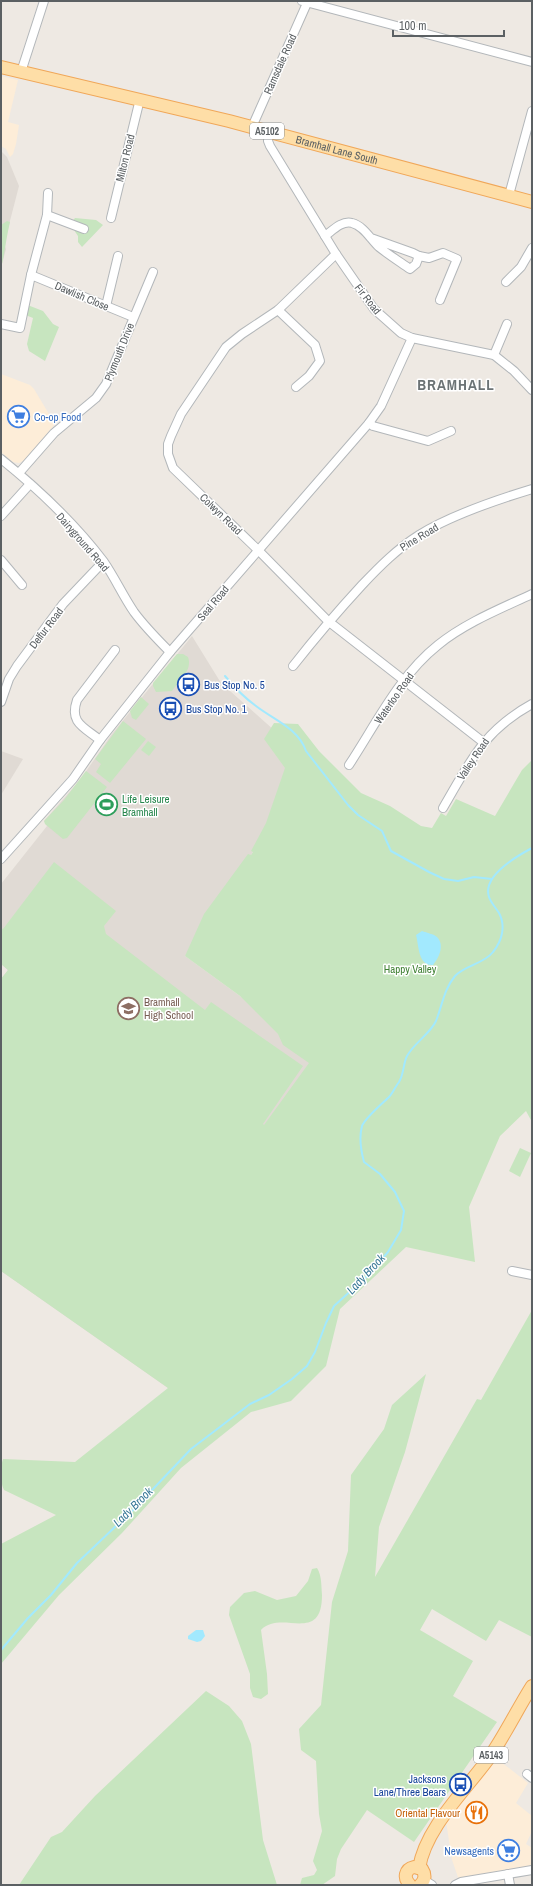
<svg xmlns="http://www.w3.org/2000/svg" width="533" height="1886" font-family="'Archivo Narrow',sans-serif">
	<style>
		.commercial { fill: #fdedd8 }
		.education { fill: #e0dad4 }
		.green { fill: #c7e5bf }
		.water { fill: #a2e9fe }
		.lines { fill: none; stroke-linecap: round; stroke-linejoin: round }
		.stream { stroke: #a2e9fe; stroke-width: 2 }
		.minor-casing { stroke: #b3b7ba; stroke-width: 10 }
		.primary-casing { stroke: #f0a759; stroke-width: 14 }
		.minor { stroke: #fff; stroke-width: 8 }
		.primary { stroke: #fedea7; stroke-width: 12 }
		.labels { text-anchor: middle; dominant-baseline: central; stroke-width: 3; stroke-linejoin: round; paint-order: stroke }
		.shield { fill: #fff; stroke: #8c9092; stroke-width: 1 }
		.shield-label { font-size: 10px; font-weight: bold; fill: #5b6063 }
		.street-label { font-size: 11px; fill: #5b6063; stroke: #fff }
		.shop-label { font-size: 11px; fill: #366cbe; stroke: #fff; text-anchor: start }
		.transit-label { font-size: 11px; fill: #164399; stroke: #fff; text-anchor: start }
		.leisure-label { font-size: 11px; fill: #27864d; stroke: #fff; text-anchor: start }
		.park-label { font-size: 11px; fill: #408134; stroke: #fff }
		.education-label { font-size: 11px; fill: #785e54; stroke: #fff; text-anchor: start }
		.food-label { font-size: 11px; fill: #c56008; stroke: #fff; text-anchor: end }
		.water-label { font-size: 12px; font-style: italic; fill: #387896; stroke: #fff }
		.district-label { font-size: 15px; font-weight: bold; letter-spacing: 1px; fill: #6c7375; stroke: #fff }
	</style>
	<rect width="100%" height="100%" fill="#eee9e3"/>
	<g class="commercial">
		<path d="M1 76 18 80 8 122 19 125 16 144 13 154 10 157 6 149 1 146Z"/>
		<path d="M1 374 30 385 34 389 55 424 25 460 19 463 13 462 1 452Z"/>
		<path d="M491 1754 528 1783 516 1803 532 1816V1831L526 1844 532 1848V1867L459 1880 452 1860 445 1815Z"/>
	</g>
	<g class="education">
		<path d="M1 151 7 157 19 186 4 244 6 249 1 268Z"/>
		<path d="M192 636 221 683 275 731 296 786 185 956 337 1067 168 1388 1 1271V979L8 970 1 964V884L47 826 44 821 80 780 112 734Z"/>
		<path d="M1 751 23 759 1 795Z"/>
	</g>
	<g class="green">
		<path d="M75 218 96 220 103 225 82 247 78 242V236L70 224Z"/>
		<path d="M7 221 10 222C6 238 5 253 1 268V225Z"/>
		<path d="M25 304 43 311 53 324 59 327 45 361 29 351 27 344 33 318 23 314Z"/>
		<path d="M177 654H183L188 657C193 670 179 681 172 691L156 692 153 686V683Z"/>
		<path d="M141 697 149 704 136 720 132 718 130 711Z"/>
		<path d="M123 721 146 739 110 783 96 772 101 764 95 759Z"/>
		<path d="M274 723 298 724 319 751 361 793 390 806 421 826 432 828 441 813 446 816 456 799 495 816 522 770 532 760V1122L526 1111 500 1136 469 1207 475 1262 406 1247 340 1309 326 1366 291 1401 251 1412 181 1468 122 1533 59 1595 1 1664V1544L56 1515 4 1490C0 1482 0 1468 3 1459L75 1462 168 1388 1 1271V979L8 970 1 964V928L3 929 54 862 116 911 104 926 106 934 205 1010 211 1002 303 1066 263 1124 264 1125 309 1063 283 1045 278 1034 240 996 185 956 204 914 248 854 251 855 253 852 251 851 266 823 285 768 264 739Z"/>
		<path d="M148 741 156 747 149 756 141 750Z"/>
		<path d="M86 771 107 787 67 838 63 839 45 824 44 821 64 800Z"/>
		<path d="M520 1148 531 1153 520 1177 509 1171Z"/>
		<path d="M532 1310V1637L499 1620 486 1641 432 1609 420 1630 473 1661 453 1696 497 1722 414 1842 367 1810 341 1849 337 1859 335 1876 322 1885H300L302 1878 314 1875 317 1870 313 1861 322 1831 319 1814 316 1761 301 1750 299 1729 321 1705 332 1602 348 1551 351 1475 384 1429 392 1405 426 1374 405 1452 379 1527 375 1577 477 1399 481 1400Z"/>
		<path d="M317 1568C322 1576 321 1585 322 1595 322 1645 281 1609 261 1630L267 1674 268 1694 261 1699 253 1697 250 1688V1674L229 1615 230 1607 244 1593 255 1591 277 1600 296 1596 308 1581 312 1569Z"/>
		<path d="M206 1691 229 1706 242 1721 251 1744 263 1840 277 1885H19L51 1837 62 1832 95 1796Z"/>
	</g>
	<g class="water">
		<path d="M422 931C427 933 434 934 437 937 445 945 439 958 433 965 418 966 419 946 416 935Z"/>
		<path d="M196 1630H203L205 1636 201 1641 197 1642 188 1639V1636Z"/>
	</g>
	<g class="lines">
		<g class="stream">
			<path d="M225 676C234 687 245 698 256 706 274 720 298 728 306 751L348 805 358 815 382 831 391 851 429 872 444 879 458 881 474 877 492 879"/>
			<path d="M1 1650 28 1618 51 1595 77 1563 135 1508 191 1449 250 1404 269 1395 292 1379 307 1366 315 1352 326 1323 334 1306 366 1277 388 1252 401 1230 404 1211 395 1192 380 1174 364 1162C361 1151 359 1137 362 1126 366 1117 382 1104 389 1097 393 1093 395 1087 399 1082 404 1074 403 1064 407 1056 414 1043 430 1034 436 1021 442 1006 444 989 455 976 465 965 484 964 493 952 502 941 506 926 499 913 496 908 491 903 489 897 482 876 517 856 532 848"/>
		</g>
		<defs>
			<g id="minor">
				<path d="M302 1 532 62"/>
				<path d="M21 72 44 1"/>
				<path d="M252 127 308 1"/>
				<path d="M269 132 268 141 270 146 336 254 374 309 401 333 412 338 494 355 514 371 532 390"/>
				<path d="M509 195 532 111"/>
				<path d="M47 215 84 229"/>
				<path d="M111 218 140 99"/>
				<path d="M325 236C332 231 342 220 352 223 364 226 371 240 379 247 389 255 400 262 410 269L416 264 419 256 413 253 371 238"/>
				<path d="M336 254 278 310 242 334 226 347 181 414 171 436 168 444V454L173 468 258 550 328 621 483 742"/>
				<path d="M419 256 429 258 443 253 457 259 440 300"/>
				<path d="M31 275 47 215 48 193"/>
				<path d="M506 282 521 267 532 248"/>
				<path d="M106 306 118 256"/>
				<path d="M278 310 315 345 320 361 309 376 296 387"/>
				<path d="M1 324 20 328 31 275 133 317"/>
				<path d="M494 355 507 324"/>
				<path d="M369 423 373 426 428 441 451 431"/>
				<path d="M1 459C37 488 76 525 104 562 115 578 123 596 134 612 145 627 157 639 170 652"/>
				<path d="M19 473 54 433 96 398 106 384 153 272"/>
				<path d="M1 516 30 484"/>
				<path d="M1 560 22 585"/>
				<path d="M293 666C315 638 338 611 362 585 380 566 397 549 419 535 451 515 496 500 532 489"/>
				<path d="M1 702 9 679 17 666 63 604 103 562"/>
				<path d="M100 740C84 727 69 723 77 700L115 650"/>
				<path d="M349 765C376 724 399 676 438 645 465 623 500 609 532 594"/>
				<path d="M443 808C470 762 483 731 532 704"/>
				<path d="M1 859 73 779 100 740 170 652 369 423 381 406 412 338"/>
				<path d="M512 1271 532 1275"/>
				<path d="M527 1774 532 1778"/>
				<path d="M508 1874 510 1885"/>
				<path d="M424 1880 432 1885"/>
				<path d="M455 1885 461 1882 532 1870"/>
			</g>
			<g id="primary">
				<path id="s1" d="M1 67 229 121 532 202"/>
				<path d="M419 1868C426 1826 468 1788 491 1755 506 1733 518 1708 532 1686"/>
				<path d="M410 1885C403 1878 405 1869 414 1867L422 1869C426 1875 425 1881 420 1885"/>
			</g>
		</defs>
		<use href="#minor" class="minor-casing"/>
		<use href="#primary" class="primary-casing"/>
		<use href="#minor" class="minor"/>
		<use href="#primary" class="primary"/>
	</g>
	<defs>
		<symbol id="supermarket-ring" viewBox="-11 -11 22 22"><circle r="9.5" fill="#fff" stroke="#3f7fe0" stroke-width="1.5"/><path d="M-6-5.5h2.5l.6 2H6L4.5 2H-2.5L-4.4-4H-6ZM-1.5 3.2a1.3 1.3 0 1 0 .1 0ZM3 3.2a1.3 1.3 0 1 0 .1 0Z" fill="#3f7fe0"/></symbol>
		<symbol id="bus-ring" viewBox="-11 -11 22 22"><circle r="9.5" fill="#fff" stroke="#1a4fb4" stroke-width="1.5"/><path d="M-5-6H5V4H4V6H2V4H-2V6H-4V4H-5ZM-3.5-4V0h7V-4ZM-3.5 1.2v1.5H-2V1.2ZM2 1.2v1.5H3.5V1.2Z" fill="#1a4fb4"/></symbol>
		<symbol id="stadium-ring" viewBox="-11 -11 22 22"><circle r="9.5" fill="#fff" stroke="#2e9e5b" stroke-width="1.5"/><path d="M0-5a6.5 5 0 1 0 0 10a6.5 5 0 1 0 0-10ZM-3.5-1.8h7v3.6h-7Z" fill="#2e9e5b"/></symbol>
		<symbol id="school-ring" viewBox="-11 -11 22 22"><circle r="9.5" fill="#fff" stroke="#8d6e63" stroke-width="1.5"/><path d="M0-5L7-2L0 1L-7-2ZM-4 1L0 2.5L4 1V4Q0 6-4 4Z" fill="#8d6e63"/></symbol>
		<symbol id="restaurant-ring" viewBox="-11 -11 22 22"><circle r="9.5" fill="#fff" stroke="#e8710a" stroke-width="1.5"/><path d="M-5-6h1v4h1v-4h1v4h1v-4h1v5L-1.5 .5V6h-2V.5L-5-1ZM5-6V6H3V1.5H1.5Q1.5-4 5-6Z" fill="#e8710a"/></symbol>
	</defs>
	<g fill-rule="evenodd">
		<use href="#supermarket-ring" x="6" y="404" width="25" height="25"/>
		<use href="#bus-ring" x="176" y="672" width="25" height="25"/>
		<use href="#bus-ring" x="158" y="696" width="25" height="25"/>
		<use href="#stadium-ring" x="94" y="792" width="25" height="25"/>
		<use href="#school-ring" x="116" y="996" width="25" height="25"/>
		<use href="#bus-ring" x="448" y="1772" width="25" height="25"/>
		<use href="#restaurant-ring" x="464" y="1800" width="25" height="25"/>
		<use href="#supermarket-ring" x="496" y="1838" width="25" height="25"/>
	</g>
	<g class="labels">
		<g class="shield">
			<rect x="250" y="123" width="34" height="16" rx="3"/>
			<rect x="474" y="1747" width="34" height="16" rx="3"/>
		</g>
		<g class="shield-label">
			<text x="267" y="131">A5102</text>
			<text x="491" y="1755">A5143</text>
		</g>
		<g class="street-label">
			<text transform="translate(280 64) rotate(-66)">Ramsdale Road</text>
			<text stroke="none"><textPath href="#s1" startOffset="346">Bramhall Lane South</textPath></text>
			<text transform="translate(125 158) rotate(-76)">Milton Road</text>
			<text transform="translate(82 296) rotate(23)">Dawlish Close</text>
			<text transform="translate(368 299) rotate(52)">Fir Road</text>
			<text transform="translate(119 352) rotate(-68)">Plymouth Drive</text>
			<text transform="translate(221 514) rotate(44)">Colwyn Road</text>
			<text transform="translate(419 537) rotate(-31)">Pine Road</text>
			<text transform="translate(83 542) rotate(49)">Dairyground Road</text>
			<text transform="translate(213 603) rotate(-50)">Seal Road</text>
			<text transform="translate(46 628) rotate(-53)">Delfur Road</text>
			<text transform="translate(394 698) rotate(-55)">Waterloo Road</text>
			<text transform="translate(473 759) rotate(-56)">Valley Road</text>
		</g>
		<g class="shop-label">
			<text x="34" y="417">Co-op Food</text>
			<text x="494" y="1851" text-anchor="end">Newsagents</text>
		</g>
		<g class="transit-label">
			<text x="204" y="685">Bus Stop No. 5</text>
			<text x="186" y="709">Bus Stop No. 1</text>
			<text x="446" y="1779" text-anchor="end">Jacksons<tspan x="446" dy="13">Lane/Three Bears</tspan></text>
		</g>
		<g class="leisure-label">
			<text x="122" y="799">Life Leisure<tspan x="122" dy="13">Bramhall</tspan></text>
		</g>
		<g class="park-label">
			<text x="410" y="969">Happy Valley</text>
		</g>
		<g class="education-label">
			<text x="144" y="1002">Bramhall<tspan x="144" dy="13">High School</tspan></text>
		</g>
		<g class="food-label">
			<text x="460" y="1813">Oriental Flavour</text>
		</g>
		<g class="water-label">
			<text transform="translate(366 1274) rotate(-47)">Lady Brook</text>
			<text transform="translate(133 1507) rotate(-45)">Lady Brook</text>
		</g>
		<g class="district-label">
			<text x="456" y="384">BRAMHALL</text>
		</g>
	</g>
	<rect width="533" height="1886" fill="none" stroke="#5b6063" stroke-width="4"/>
	<path d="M393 30v6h111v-6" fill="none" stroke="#5b6063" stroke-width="2"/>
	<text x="399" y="30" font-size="12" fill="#5b6063" stroke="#ffffff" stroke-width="3" paint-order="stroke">100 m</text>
</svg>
